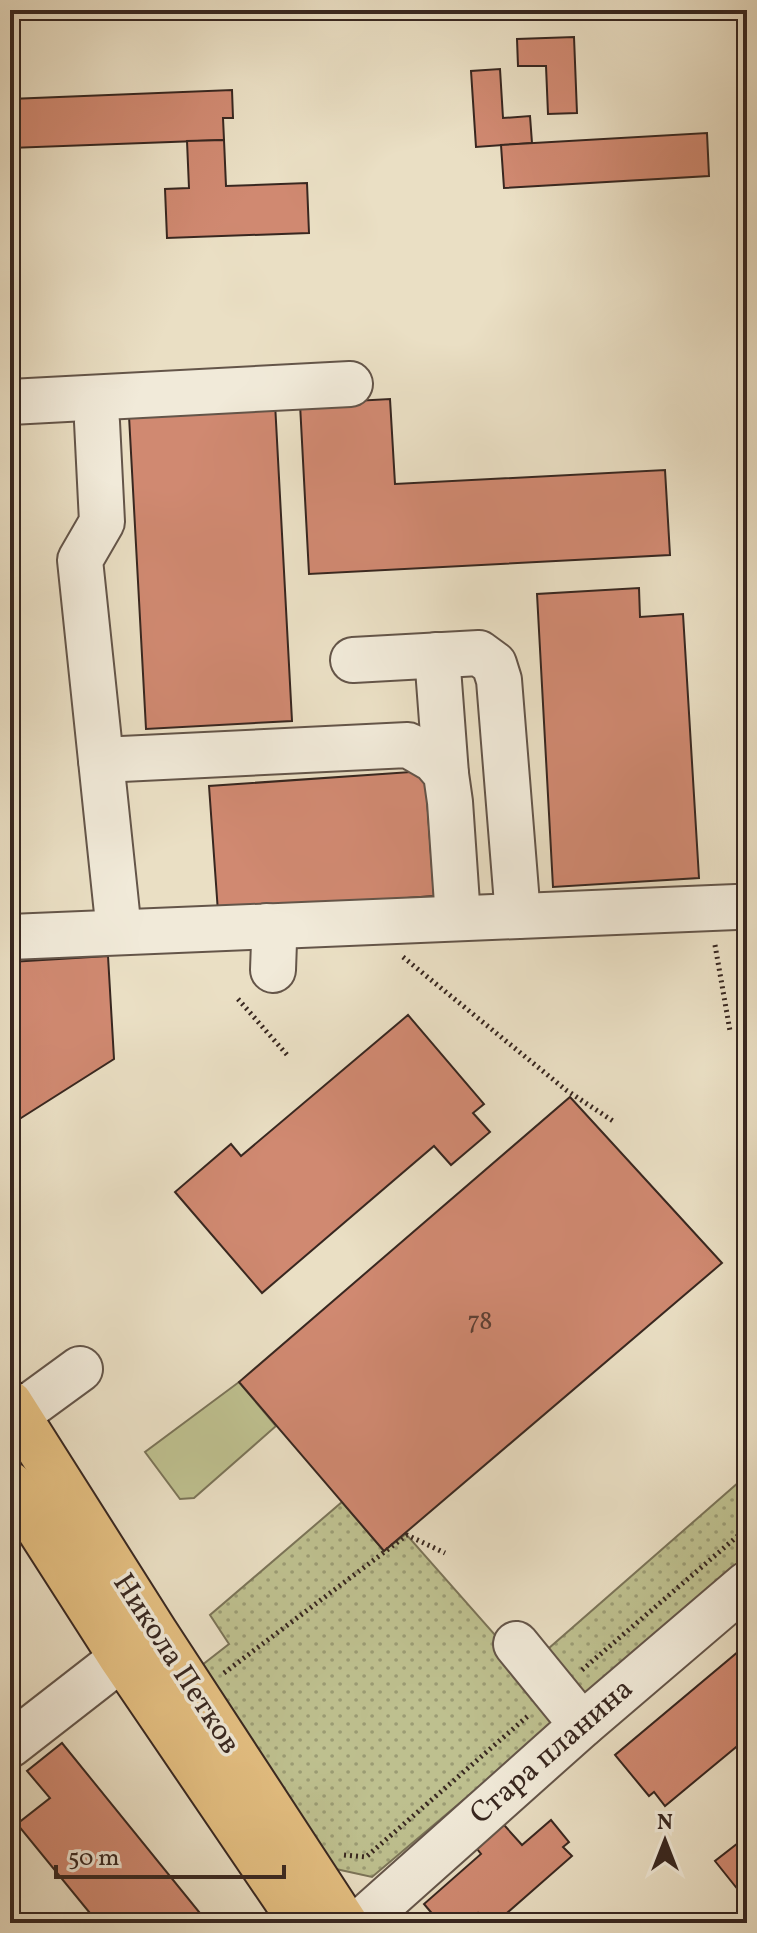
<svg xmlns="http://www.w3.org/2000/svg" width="757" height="1933" font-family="Vollkorn,serif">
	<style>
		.grass { fill: #bec08f; stroke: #7b7458; stroke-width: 2 }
		.park { fill: url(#park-dots); stroke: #7b7458; stroke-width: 2 }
		.building { fill: #d08971; stroke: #382720; stroke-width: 2 }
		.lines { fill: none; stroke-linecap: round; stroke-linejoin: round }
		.minor-casing { stroke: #645549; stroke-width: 48 }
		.major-casing { stroke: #382720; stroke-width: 48 }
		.path { stroke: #382720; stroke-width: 5; stroke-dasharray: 2 4; stroke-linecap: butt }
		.minor { stroke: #f1ead9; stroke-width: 44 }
		.major { stroke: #e5c082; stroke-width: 44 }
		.labels { text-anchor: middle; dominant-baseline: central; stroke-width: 7; stroke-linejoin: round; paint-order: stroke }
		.number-label { font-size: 26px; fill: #5e4034 }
		.street-label { font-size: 30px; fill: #382720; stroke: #f1ead9 }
	</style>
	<defs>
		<pattern id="park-dots" width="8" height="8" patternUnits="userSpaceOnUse" patternTransform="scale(2)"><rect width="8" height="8" fill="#bec08f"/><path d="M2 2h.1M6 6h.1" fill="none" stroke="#9b9c74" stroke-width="1.8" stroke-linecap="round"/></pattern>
	</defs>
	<rect width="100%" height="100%" fill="#eadfc4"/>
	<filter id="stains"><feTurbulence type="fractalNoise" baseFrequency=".0025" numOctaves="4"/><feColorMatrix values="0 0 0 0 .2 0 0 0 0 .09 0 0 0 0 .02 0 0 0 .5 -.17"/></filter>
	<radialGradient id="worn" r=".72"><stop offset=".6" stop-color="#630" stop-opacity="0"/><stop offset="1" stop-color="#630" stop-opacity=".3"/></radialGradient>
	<path class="grass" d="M239 1382 276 1426 194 1498 180 1499 145 1452Z"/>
	<path class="park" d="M747 1475V1561L372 1877 327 1867 197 1669 229 1644 210 1615 342 1502 384 1551 406 1534 525 1669Z"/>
	<g class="building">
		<path d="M574 37 577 113 548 114 546 66H518L517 39Z"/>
		<path d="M500 69 503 118 530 116 532 143 476 147 471 71Z"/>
		<path d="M232 90 233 118H223L224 140 10 148V99Z"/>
		<path d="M707 133 709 176 504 188 501 145Z"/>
		<path d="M224 140 226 186 307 183 309 233 167 238 165 189 189 188 187 141Z"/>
		<path d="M390 399 395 484 665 470 670 555 309 574 300 404Z"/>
		<path d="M275 403 292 721 146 729 129 416Z"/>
		<path d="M639 588 640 617 683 614 699 878 553 887 537 594Z"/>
		<path d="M425 771 434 896 218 912 209 786Z"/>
		<path d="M108 956 114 1059 10 1125V962Z"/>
		<path d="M408 1015 484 1104 473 1113 490 1132 451 1165 434 1146 262 1293 175 1192 231 1144 241 1156Z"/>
		<path d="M570 1097 722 1263 384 1551 239 1382Z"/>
		<path d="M739 1651 747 1661V1738L665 1806 654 1792 649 1796 615 1755Z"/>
		<path d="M62 1743 208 1923H98L17 1824 50 1798 27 1771Z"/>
		<path d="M496 1816 522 1845 551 1820 569 1842 563 1847 572 1856 507 1913 514 1922 513 1923H487L478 1913 466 1923H440L424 1904 481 1854 469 1839Z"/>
		<path d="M747 1836V1901L715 1861Z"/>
	</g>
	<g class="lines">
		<defs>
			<g id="minor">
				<path d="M10 402 350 384"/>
				<path d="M97 422 102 522 80 560 119 932"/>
				<path d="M437 655 446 774"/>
				<path d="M353 660 479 653 494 664 499 680 518 916"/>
				<path d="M101 760 408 745 434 760 446 774 450 802 458 918"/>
				<path d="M267 926 274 942 273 970"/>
				<path d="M10 937 736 907"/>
				<path d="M17 1415 80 1369"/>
				<path d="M516 1644 582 1725"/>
				<path d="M10 1745 150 1636"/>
				<path d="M360 1923 582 1725 747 1584"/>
			</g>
			<g id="major">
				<path d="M10 1403 155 1632 345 1923"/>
				<path d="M10 1484 121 1657 302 1923"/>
			</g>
		</defs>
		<use href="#minor" class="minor-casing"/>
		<use href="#major" class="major-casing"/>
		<g class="path">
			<path d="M715 945 730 1031"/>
			<path d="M403 957 566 1090 613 1121"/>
			<path d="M238 999 289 1057"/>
			<path d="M582 1670 747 1528"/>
			<path d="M224 1673 407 1535 445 1553"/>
			<path d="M344 1855 366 1857 529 1715"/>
		</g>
		<use href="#minor" class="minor"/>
		<use href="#major" class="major"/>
	</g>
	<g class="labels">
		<g class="number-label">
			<text x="480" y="1322">78</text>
		</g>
		<g class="street-label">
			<text transform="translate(176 1664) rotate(57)">Никола Петков</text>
			<text transform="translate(552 1752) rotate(-41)">Стара планина</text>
		</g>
	</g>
	<rect width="757" height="1933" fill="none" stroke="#eadfc4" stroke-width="40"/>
	<rect x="12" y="12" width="733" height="1909" fill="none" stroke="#382720" stroke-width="4"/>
	<rect x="20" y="20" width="717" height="1893" fill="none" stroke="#382720" stroke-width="2"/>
	<g transform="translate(665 1841)" stroke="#f1ead9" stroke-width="6" paint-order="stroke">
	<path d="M0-6L14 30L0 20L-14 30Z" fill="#382720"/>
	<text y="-12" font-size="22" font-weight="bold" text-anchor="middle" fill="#382720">N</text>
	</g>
	<path d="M56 1865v12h228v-12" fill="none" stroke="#382720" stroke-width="4"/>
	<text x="68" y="1865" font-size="24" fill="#382720" stroke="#f1ead9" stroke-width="6" paint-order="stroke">50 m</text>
	<rect width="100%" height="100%" filter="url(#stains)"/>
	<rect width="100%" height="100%" fill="url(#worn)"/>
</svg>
